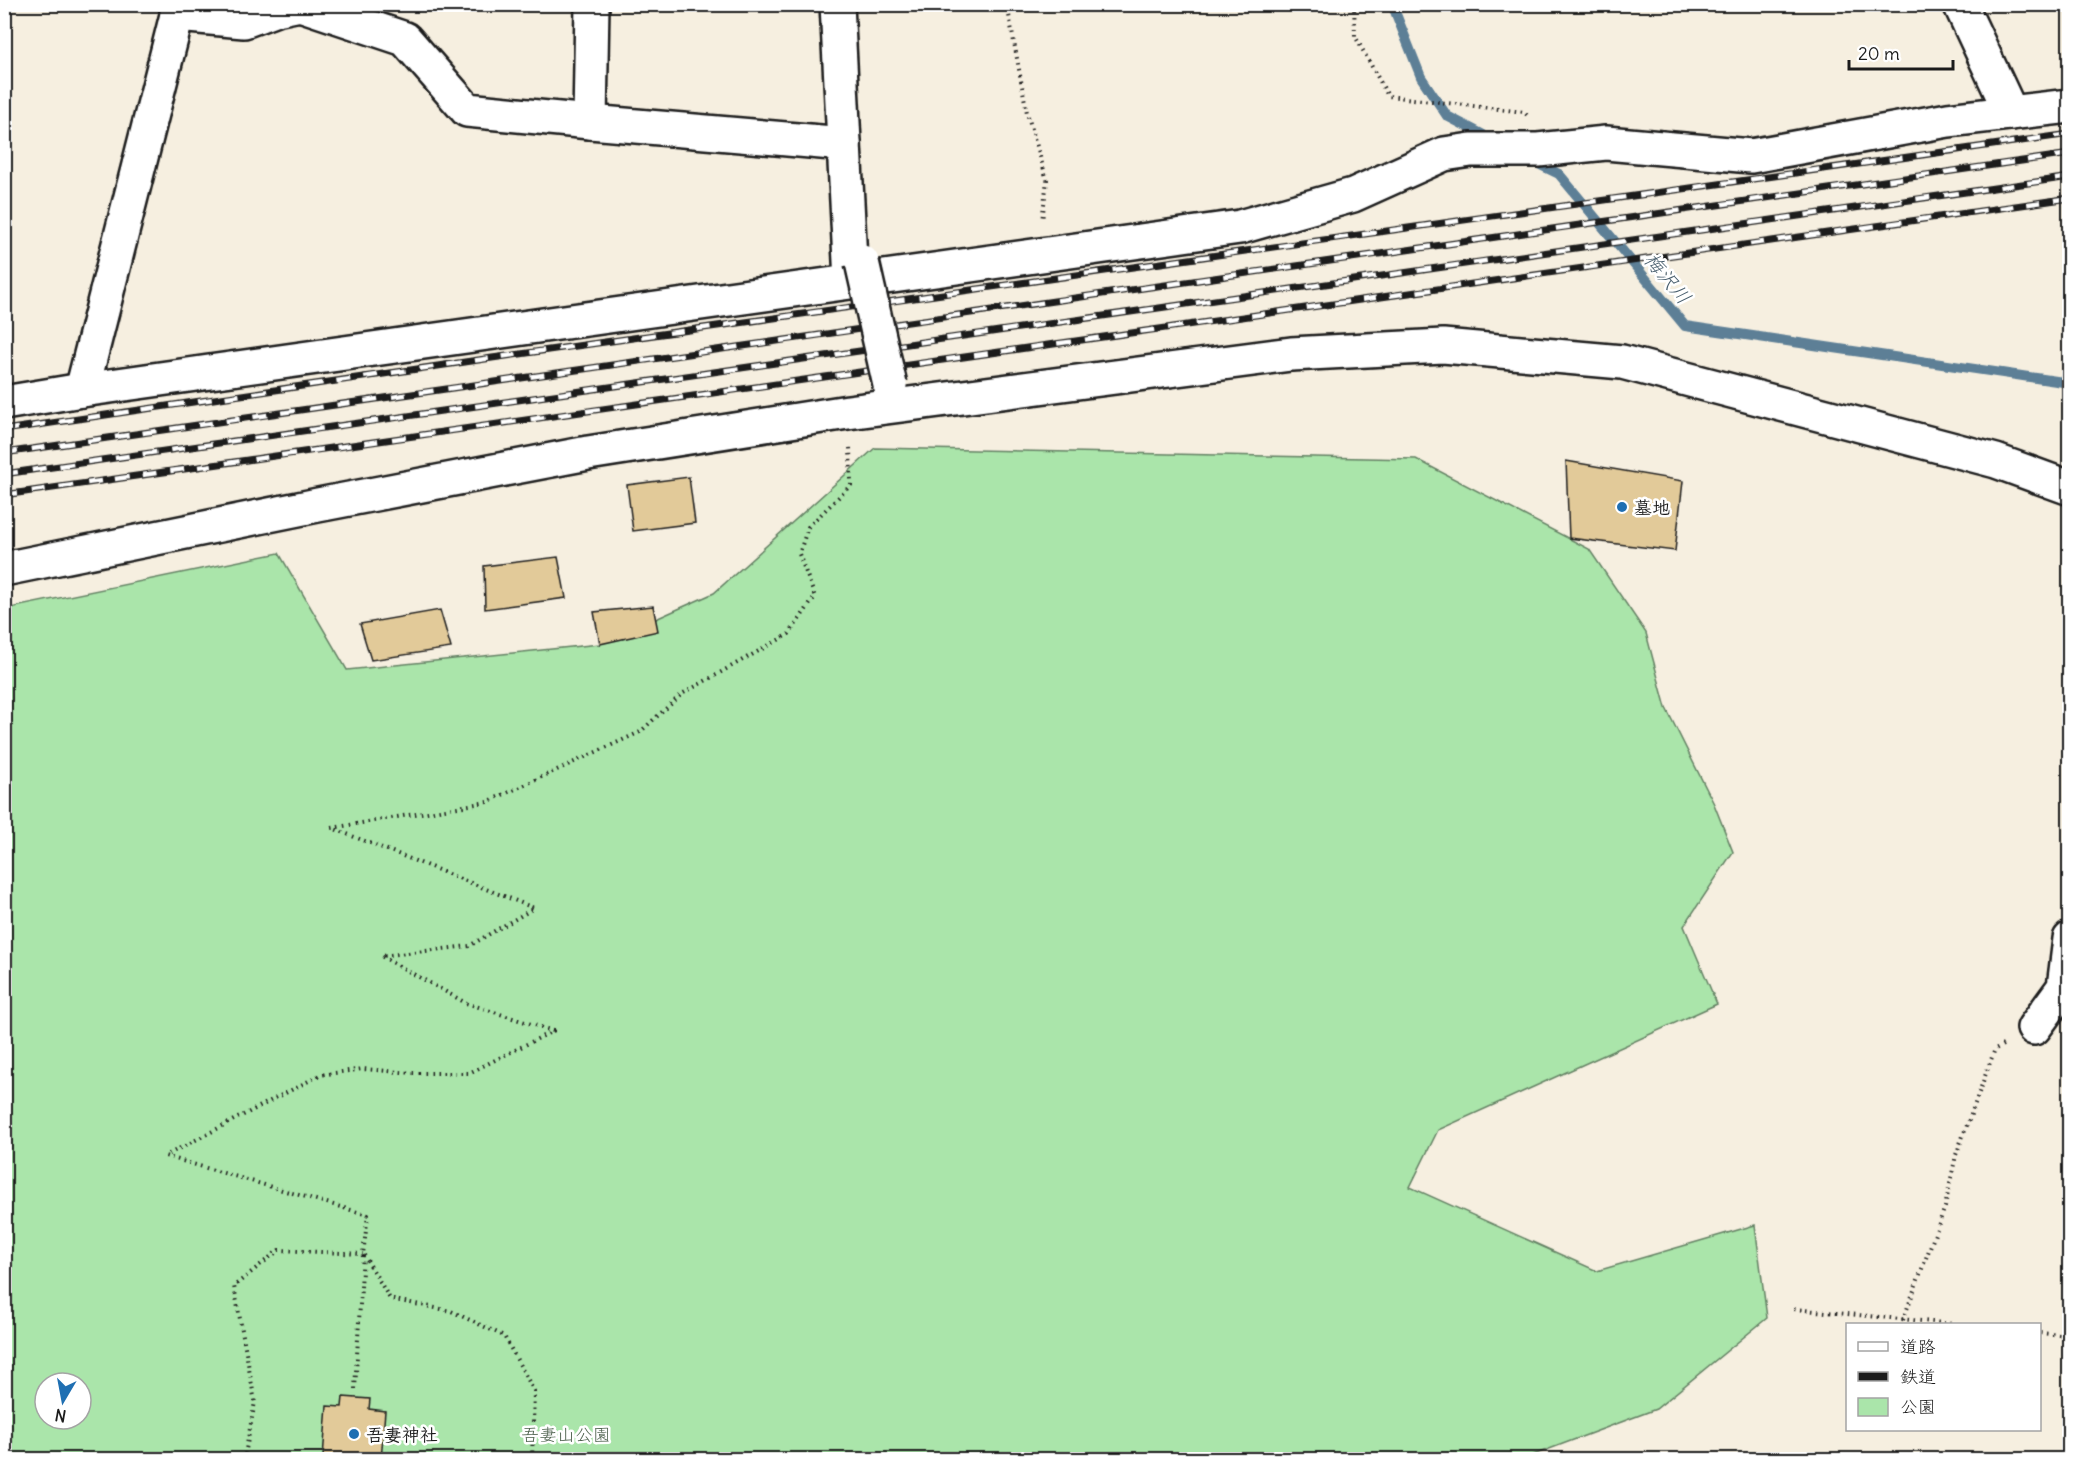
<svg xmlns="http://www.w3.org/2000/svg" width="2074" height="1464" font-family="Delius,'Klee One',sans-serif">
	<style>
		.green { fill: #aae5aa; stroke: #638063; stroke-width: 1.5; fill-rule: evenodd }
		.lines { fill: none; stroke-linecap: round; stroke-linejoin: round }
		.stream { stroke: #5d7f96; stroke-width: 10 }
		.building { fill: #e2ca99; stroke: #1c1c1c; stroke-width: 1.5 }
		.minor-casing { stroke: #1c1c1c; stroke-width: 38 }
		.path { stroke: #1c1c1c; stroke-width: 4; stroke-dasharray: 1.5 4.5; stroke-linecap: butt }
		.minor { stroke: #fff; stroke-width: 33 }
		.rail-casing { stroke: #1c1c1c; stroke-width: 7 }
		.rail { stroke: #fff; stroke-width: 4.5; stroke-dasharray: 14; stroke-linecap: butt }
		.minor-bridge-casing { stroke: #1c1c1c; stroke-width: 38; stroke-linecap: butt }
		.minor-bridge { stroke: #fff; stroke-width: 33 }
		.poi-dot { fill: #1f6fb2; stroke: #fff; stroke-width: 2 }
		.labels { text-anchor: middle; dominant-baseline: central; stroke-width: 5; stroke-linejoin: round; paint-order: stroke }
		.poi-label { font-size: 18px; font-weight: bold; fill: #1c1c1c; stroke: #fff; text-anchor: start }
		.park-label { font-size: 18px; fill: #4e624e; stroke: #fff }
		.water-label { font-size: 20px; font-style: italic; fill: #485e6d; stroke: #fff }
	</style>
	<rect width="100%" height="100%" fill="#f6efe0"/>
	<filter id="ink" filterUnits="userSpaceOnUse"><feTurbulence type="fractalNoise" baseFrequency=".0167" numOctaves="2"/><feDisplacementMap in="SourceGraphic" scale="12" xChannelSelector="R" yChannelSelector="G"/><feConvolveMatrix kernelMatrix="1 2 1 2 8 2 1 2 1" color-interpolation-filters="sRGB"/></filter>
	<g filter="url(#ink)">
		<path class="green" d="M875 448 1416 459 1589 549 1646 633 1666 708 1714 804 1733 852 1684 926 1717 1004 1438 1130 1410 1187 1597 1271 1755 1225 1767 1318 1656 1409 1520 1460H5V609L279 553 347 670 600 644 714 593ZM45 1383H81V1419H45Z"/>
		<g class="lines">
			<g class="stream">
				<path d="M1392 4 1421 77 1447 116 1493 140"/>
				<path d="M1530 160 1559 174 1685 326 2070 383"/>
			</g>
		</g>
		<g class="building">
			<path d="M1566 461 1683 481 1675 551 1569 538Z"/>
			<path d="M689 477 695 523 633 531 627 485Z"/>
			<path d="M558 557 566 598 485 609 484 566Z"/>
			<path d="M653 606 658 631 600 644 594 612Z"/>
			<path d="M440 610 451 648 371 660 360 624Z"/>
			<path d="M343 1397 370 1399 369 1409 385 1411 381 1460H338V1458L323 1457 327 1406 342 1407Z"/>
		</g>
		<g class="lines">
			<defs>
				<g id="minor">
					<path d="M300 4 405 39 467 110 590 122 592 4"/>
					<path d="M837 4 851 281"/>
					<path d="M1960 4 2011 113"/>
					<path d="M177 15 244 21 276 9 300 4"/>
					<path d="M590 122 844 144"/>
					<path d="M82 390 177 15V4"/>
					<path d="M4 403 82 390 1240 227 1353 195 1444 154 1471 150H1538L1606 143 1751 156 1948 120 2070 106"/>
					<path d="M4 569 318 505 588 453 848 412 1291 354 1443 346 1622 362 1996 461 2070 488"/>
					<path d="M2034 1028 2064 987 2070 939"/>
				</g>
			</defs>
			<use href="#minor" class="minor-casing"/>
			<g class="path">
				<path d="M1007 4 1027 113 1047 180 1042 221"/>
				<path d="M1354 4 1355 36 1388 96 1524 112 1528 116"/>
				<path d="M364 1255 390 1299 451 1311 504 1336 534 1391 532 1460"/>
				<path d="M1794 1309 1954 1324"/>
				<path d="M1903 1320 1945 1207 1956 1155 1995 1049 2005 1044"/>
				<path d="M2040 1333 2070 1336"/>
				<path d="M355 1389 363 1254 368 1215 165 1156 320 1075 363 1069 413 1073H469L553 1031 466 1003 381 956 469 946 534 908 332 828 487 802 640 732 682 694 789 634 815 597 799 554 808 527 851 485 850 445"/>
				<path d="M244 1460 255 1402 234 1286 279 1250 363 1254"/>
			</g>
			<use href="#minor" class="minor"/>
			<defs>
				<g id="rail">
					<path d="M4 430 492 358 2070 134"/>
					<path d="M4 453 2070 154"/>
					<path d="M4 474 2070 177"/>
					<path d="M4 495 2070 198"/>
				</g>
			</defs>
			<use href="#rail" class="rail-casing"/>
			<use href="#rail" class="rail"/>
			<defs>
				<path id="minor-bridge" d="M862 262 890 385"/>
			</defs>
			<use href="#minor-bridge" class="minor-bridge-casing"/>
			<use href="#minor-bridge" class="minor-bridge"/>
		</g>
	</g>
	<g class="poi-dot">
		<circle cx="1622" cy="507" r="6"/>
		<circle cx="354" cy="1434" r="6"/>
	</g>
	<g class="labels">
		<g class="poi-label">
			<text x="1634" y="507">墓地</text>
			<text x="366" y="1434">吾妻神社</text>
		</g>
		<g class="park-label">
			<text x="566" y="1434">吾妻山公園</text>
		</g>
		<g class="water-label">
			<text transform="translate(1668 278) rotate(50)">梅沢川</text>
		</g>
	</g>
	<rect width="2074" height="1464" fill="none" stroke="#fff" stroke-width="24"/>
	<rect x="12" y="12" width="2050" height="1440" fill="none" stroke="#1c1c1c" stroke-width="2" filter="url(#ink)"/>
	<rect x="1846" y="1323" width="195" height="108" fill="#ffffff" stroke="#a4a4a4" stroke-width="1.5"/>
	<rect x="1858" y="1342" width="30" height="9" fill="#ffffff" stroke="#a4a4a4" stroke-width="1.5"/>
	<text x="1900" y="1353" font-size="18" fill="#1c1c1c">道路</text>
	<rect x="1858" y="1372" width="30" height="9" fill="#1c1c1c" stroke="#a4a4a4" stroke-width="1.5"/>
	<text x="1900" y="1383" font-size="18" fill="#1c1c1c">鉄道</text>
	<rect x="1858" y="1398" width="30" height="18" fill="#aae5aa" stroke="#a4a4a4" stroke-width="1.5"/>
	<text x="1900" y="1413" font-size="18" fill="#1c1c1c">公園</text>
	<g transform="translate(63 1401) rotate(190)"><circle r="28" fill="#ffffff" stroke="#a4a4a4" stroke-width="1.5"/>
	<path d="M0-4.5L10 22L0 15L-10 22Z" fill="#1f6fb2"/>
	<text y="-9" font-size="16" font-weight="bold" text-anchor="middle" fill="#1c1c1c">N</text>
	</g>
	<path d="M1849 60v9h104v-9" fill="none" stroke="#1c1c1c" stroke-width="3"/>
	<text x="1858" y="60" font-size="18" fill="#1c1c1c" stroke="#ffffff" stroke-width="4.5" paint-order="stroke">20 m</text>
</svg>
